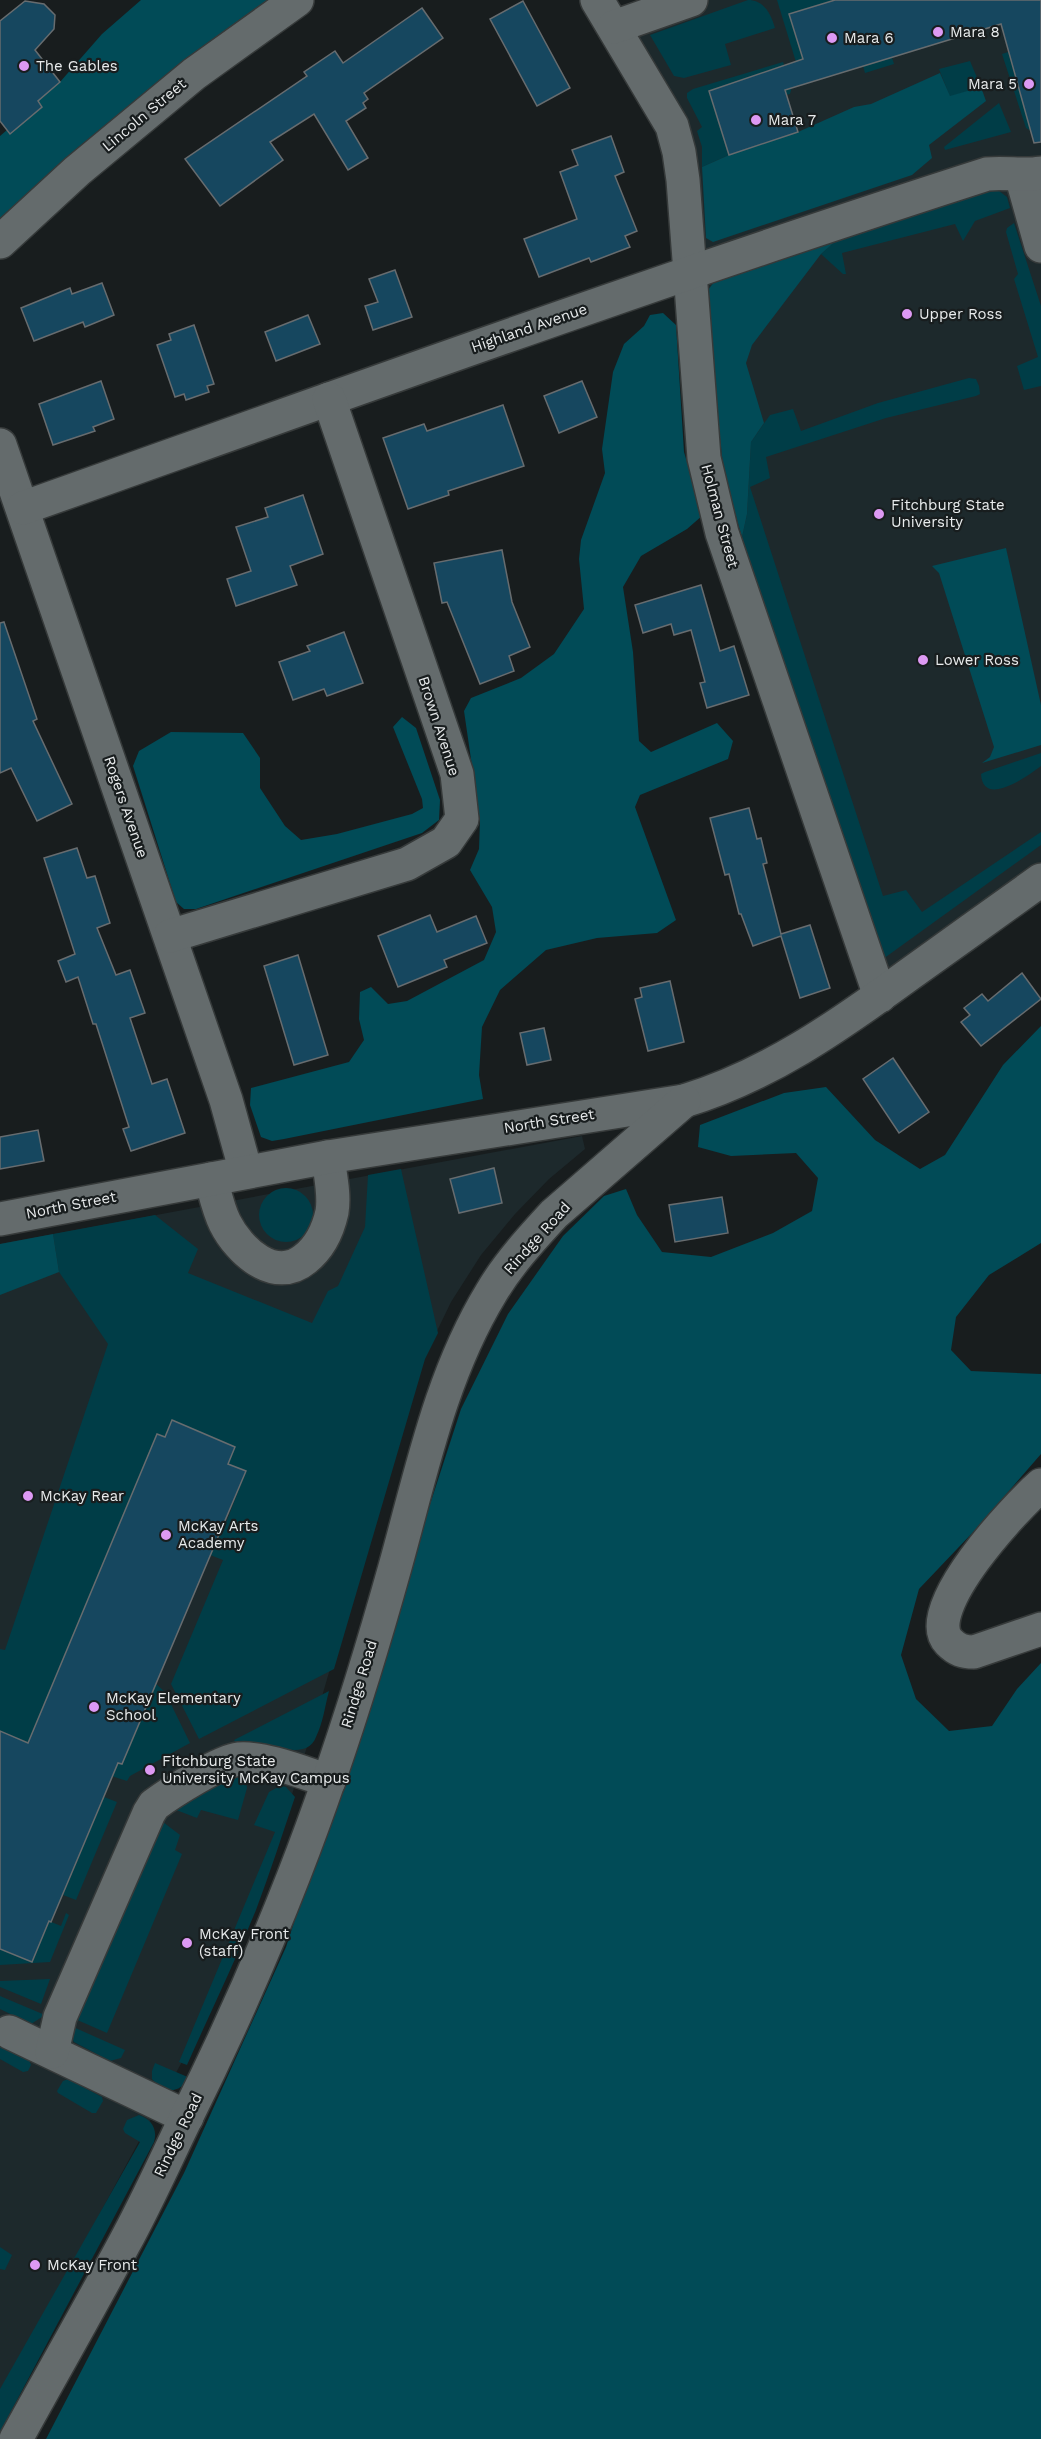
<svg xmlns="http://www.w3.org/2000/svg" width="1041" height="2439" font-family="'Work Sans',sans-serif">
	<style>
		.built { fill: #1d292c }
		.green { fill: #003d47 }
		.forest { fill: #014b57 }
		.building { fill: #16475f; stroke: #676c6f; stroke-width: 1.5 }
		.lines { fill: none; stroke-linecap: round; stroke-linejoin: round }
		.minor-casing { stroke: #363a3a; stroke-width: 36 }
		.minor { stroke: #646b6c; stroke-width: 33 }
		.poi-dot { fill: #dd99f3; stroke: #181d1e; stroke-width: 2 }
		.labels { text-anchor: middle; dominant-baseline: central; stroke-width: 4.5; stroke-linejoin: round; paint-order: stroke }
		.poi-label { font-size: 15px; fill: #e8ebec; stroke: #181d1e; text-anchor: start }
		.street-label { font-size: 15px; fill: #e8ebec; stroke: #181d1e }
	</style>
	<rect width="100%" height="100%" fill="#181d1e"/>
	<g class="built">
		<path d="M691 0H1041V880L880 996 722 533 683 180 614 27Z"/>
		<path d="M582 1136 585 1149 549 1179 515 1214 481 1255 451 1302 425 1356 406 1409 311 1734 284 1820 184 2058 0 2398V1244Z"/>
	</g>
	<g class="green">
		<path d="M748 0C764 0 771 14 775 28L725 44 731 65 684 78 674 76 650 35Z"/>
		<path d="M777 0H835L810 82 803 85Z"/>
		<path d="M874 0 894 64 865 73 863 66Z"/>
		<path d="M1008 52 1031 131 1026 128 1002 54Z"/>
		<path d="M970 61 981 87 950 97 939 69Z"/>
		<path d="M783 62 792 87 790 94 786 95 777 68 709 91 729 155 702 167V147L697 131 702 127 687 98V93L693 89Z"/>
		<path d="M999 103 1011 132 945 150 944 147Z"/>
		<path d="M995 188 1007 197 1010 208 975 221 963 241 955 224 842 253 846 274H843L821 254 839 238Z"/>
		<path d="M1014 223 1041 306V386L1024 390 1017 366 1038 357 1014 279 1018 274 1006 232 1007 228Z"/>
		<path d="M969 378 976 379 979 386 980 394 976 396 886 418 766 457 770 478 750 487 883 896 906 890 922 912 1041 832V845L883 959 742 537 747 514 751 442 770 415 793 409 801 431 878 403Z"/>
		<path d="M1041 753V766C1029 775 983 809 981 774L985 772Z"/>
		<path d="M401 1169 438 1333 425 1359 334 1669 199 1739 171 1684 223 1560 210 1555 221 1527 224 1528 246 1471 228 1464 235 1447 172 1421 68 1647 28 1743 0 1731V1649L5 1650 108 1344 59 1272 53 1234 155 1215 198 1249 188 1273 312 1323 328 1291 338 1286 365 1227 368 1175Z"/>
		<circle cx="286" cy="1215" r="27"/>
		<path d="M155 1683 165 1692 190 1743 130 1776 127 1781 89 1769 96 1753 122 1764Z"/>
		<path d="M329 1691C325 1706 323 1723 316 1737 307 1760 276 1746 260 1743 252 1742 243 1743 236 1743L234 1740Z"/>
		<path d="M235 1775C243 1777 246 1781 247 1788L238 1820 201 1810 197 1818 171 1808Z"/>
		<path d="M280 1786 286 1787 295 1797C282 1835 270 1873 256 1910 235 1962 210 2013 187 2065L179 2062 275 1832 254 1825 269 1792Z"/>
		<path d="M104 1797 117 1802 76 1900 63 1895Z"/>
		<path d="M159 1819 180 1835 175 1850 182 1854 107 2033 75 2019Z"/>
		<path d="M66 1913 69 1915 50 1962 0 1965V1949L32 1962 49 1921 61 1926Z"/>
		<path d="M50 1979 41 2004 0 1987V1981Z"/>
		<path d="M0 1996 45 2015 31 2024 0 2009Z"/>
		<path d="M71 2026 125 2050 121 2058 110 2061 74 2042 70 2035Z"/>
		<path d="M0 2045 29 2060 31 2065 28 2071 23 2072 0 2059Z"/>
		<path d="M155 2063 190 2078C178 2094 165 2094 152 2079V2071Z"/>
		<path d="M68 2079 102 2097 103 2101 96 2113H92L58 2093 57 2091 63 2081Z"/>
		<path d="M139 2115C151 2119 158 2129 154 2142L0 2432V2389L140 2142 125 2133 123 2129 127 2120Z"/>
		<path d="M0 2247 12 2255 5 2270 0 2269Z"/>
	</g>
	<g class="forest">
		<path d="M141 0H275L143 95 81 145 0 219V136L7 130 10 134 42 107 38 101 60 82 102 34Z"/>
		<path d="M940 73 950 96 981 87 986 101 929 145 932 158 912 175 713 242 706 238 702 167 729 155 798 132 854 107 871 104Z"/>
		<path d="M839 238 821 254 752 345 746 363 764 423 751 442 747 514 742 537 724 475 708 326V290L714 282 735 270Z"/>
		<path d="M663 313 676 325 684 452 703 515 687 529 641 556 623 587 633 652 639 741 651 752 717 723 733 741 728 759 640 795 635 807 676 920 657 933 597 938 546 950 500 990 482 1027 479 1075 483 1099 284 1139 272 1141 261 1137 250 1105 251 1088 349 1062 364 1040 359 1019 360 992 371 987 388 1004 407 1001 484 960 496 932 492 907 470 870 479 849 480 821 464 711 471 698 521 678 554 654 584 609 579 559 581 540 605 473 602 449 613 372 624 344 644 326 650 315Z"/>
		<path d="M1006 548 1041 705V745L982 763 990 757 994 747 939 573 932 566Z"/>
		<path d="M402 717 416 728 440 800 439 820 422 833 196 909H184L176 902 133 766 139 751 171 732 243 733 260 758V788L285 826 301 840 337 834 412 814 423 808 422 799 393 727Z"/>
		<path d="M1041 1026V1243L989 1275 956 1317 951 1350 971 1371 1041 1374V1454L976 1529 919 1589 901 1655 916 1699 949 1731 992 1726 1017 1689 1041 1663V2439H46L184 2173 286 1947 461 1409 508 1314 563 1236 604 1196 626 1189 637 1215 662 1252 711 1257 773 1233 812 1211 818 1178 796 1153 731 1156 698 1147 700 1125 784 1093 826 1087 875 1140 920 1169 945 1155 1003 1065Z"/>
		<path d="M53 1234 59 1272 0 1295V1244Z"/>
	</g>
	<g class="building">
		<path d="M835 0H1041V142L1034 143 1001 24 785 90 798 132 729 155 709 91 803 59 789 14Z"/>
		<path d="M25 1 44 4 55 15 54 29 35 50 60 82 38 101 42 107 10 134 0 121V21Z"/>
		<path d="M523 1 570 88 537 106 490 19Z"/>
		<path d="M422 8 443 38 364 93 368 99 363 103 366 108 346 121 368 158 348 170 314 114 270 142 283 160 220 206 185 159 307 76 304 72 335 51 343 63Z"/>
		<path d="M611 136 624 172 615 176 637 231 625 236 630 247 591 262 589 258 539 277 524 239 577 219 560 172 578 165 572 150Z"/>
		<path d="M395 270 412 317 373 330 365 306 378 302 369 279Z"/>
		<path d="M102 283 114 315 85 327 83 322 34 341 21 308 70 288 72 294Z"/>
		<path d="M308 315 320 344 276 361 265 332Z"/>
		<path d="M194 325 214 384 207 386 209 392 186 400 184 394 175 397 157 345 171 340 169 334Z"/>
		<path d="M101 381 114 419 93 427 95 431 53 445 39 404Z"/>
		<path d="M582 381 597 417 559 433 544 396Z"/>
		<path d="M503 405 524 466 448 491 449 495 408 509 383 438 424 424 427 431Z"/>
		<path d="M303 495 323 554 290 566 297 585 236 606 227 579 251 571 236 527 268 517 265 508Z"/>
		<path d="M502 550 512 602 530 647 509 656 514 671 480 684 447 602 442 603 434 563Z"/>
		<path d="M701 585 720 651 734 646 749 695 707 708 700 683 705 682 691 630 674 635 671 624 643 633 635 605Z"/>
		<path d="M4 622 37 719 33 721 72 804 37 821 11 768 0 773V623Z"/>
		<path d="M344 632 363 683 327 696 324 689 293 700 279 662 310 651 307 646Z"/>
		<path d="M749 808 757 839 761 838 767 863 763 864 781 934 810 925 830 988 800 998 781 936 753 946 741 914H739L729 874 725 875 710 818Z"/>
		<path d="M77 848 87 878 95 876 110 923 97 928 116 975 130 970 145 1013 130 1018 152 1084 167 1079 185 1133 131 1151 123 1129 129 1127 96 1024H93L78 977 66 982 58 961 75 954 44 858Z"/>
		<path d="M430 915 437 932 476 916 487 943 444 960 447 967 398 987 378 936Z"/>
		<path d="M298 955 328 1055 294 1065 264 966Z"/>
		<path d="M1022 973 1041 999 981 1046 961 1022 970 1015 964 1008 982 994 988 1001Z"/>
		<path d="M670 981 684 1042 648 1051 635 999 642 997 640 988Z"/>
		<path d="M544 1028 551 1060 527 1065 520 1033Z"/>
		<path d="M893 1058 929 1112 899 1133 863 1079Z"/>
		<path d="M38 1130 44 1161 0 1169V1137Z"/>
		<path d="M494 1168 502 1203 459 1213 450 1179Z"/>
		<path d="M722 1197 728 1233 675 1242 669 1205Z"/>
		<path d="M172 1420 235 1447 228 1464 246 1471 122 1764 118 1763 51 1922 49 1921 32 1962 0 1949V1731L28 1743 157 1434 165 1437Z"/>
	</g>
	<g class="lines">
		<defs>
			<g id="minor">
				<path d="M597 0 672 126 679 152 683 180 704 458 722 533 880 996"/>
				<path d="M614 27 691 0"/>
				<path d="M1021 175 1041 246"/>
				<path d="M0 242 77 171 194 74 297 0"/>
				<path d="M0 445 226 1100 246 1172"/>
				<path d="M23 508C344 394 663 278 987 174 1006 172 1023 176 1041 173"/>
				<path d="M170 936 407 864 446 842 462 819 457 774 329 399"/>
				<path d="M211 1179C215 1193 218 1209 225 1223 239 1251 275 1284 305 1259 319 1248 328 1230 332 1212 335 1194 330 1175 328 1157"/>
				<path d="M0 1219 328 1157 684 1101C767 1076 837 1027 907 976 952 944 996 912 1041 880"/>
				<path d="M1041 1485C1017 1506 918 1610 949 1642 957 1650 963 1652 974 1652L1041 1629"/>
				<path d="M9 2032 187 2117"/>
				<path d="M52 2052 60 2017 149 1813 154 1805C170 1793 220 1761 239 1759 265 1757 304 1773 329 1781"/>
				<path d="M16 2439C52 2374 89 2309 124 2244 147 2202 166 2159 187 2116 226 2038 262 1957 294 1875 333 1775 366 1671 395 1567 421 1474 440 1377 491 1293 508 1264 531 1239 554 1214L684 1101"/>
			</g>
		</defs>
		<use href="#minor" class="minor-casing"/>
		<use href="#minor" class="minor"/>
	</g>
	<g class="poi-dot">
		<circle cx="938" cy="32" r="6"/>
		<circle cx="832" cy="38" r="6"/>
		<circle cx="24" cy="66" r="6"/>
		<circle cx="1029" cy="84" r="6"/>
		<circle cx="756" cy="120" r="6"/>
		<circle cx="907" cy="314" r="6"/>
		<circle cx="879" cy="514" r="6"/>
		<circle cx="923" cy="660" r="6"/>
		<circle cx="28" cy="1496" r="6"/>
		<circle cx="166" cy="1535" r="6"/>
		<circle cx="94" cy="1707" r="6"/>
		<circle cx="150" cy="1770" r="6"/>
		<circle cx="187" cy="1943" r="6"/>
		<circle cx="35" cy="2265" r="6"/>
	</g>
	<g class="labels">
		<g class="poi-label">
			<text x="950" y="32">Mara 8</text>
			<text x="844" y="38">Mara 6</text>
			<text x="36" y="66">The Gables</text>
			<text x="1017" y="84" text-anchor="end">Mara 5</text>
			<text x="768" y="120">Mara 7</text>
			<text x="919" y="314">Upper Ross</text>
			<text x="891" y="505">Fitchburg State<tspan x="891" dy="17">University</tspan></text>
			<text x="935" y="660">Lower Ross</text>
			<text x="40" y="1496">McKay Rear</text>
			<text x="178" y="1526">McKay Arts<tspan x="178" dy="17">Academy</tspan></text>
			<text x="106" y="1698">McKay Elementary<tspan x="106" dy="17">School</tspan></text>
			<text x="162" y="1761">Fitchburg State<tspan x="162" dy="17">University McKay Campus</tspan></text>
			<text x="199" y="1934">McKay Front<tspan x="199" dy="17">(staff)</tspan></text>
			<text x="47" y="2265">McKay Front</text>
		</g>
		<g class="street-label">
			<text transform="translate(144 115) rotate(-40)">Lincoln Street</text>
			<text transform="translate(529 328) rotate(-19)">Highland Avenue</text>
			<text transform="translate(720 516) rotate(75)">Holman Street</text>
			<text transform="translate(439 726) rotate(72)">Brown Avenue</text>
			<text transform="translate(126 807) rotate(71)">Rogers Avenue</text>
			<text transform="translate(549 1121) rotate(-9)">North Street</text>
			<text transform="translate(71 1205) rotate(-11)">North Street</text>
			<text transform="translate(537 1238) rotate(-48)">Rindge Road</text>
			<text transform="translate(359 1684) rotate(-73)">Rindge Road</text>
			<text transform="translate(178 2135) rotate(-64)">Rindge Road</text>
		</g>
	</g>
</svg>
